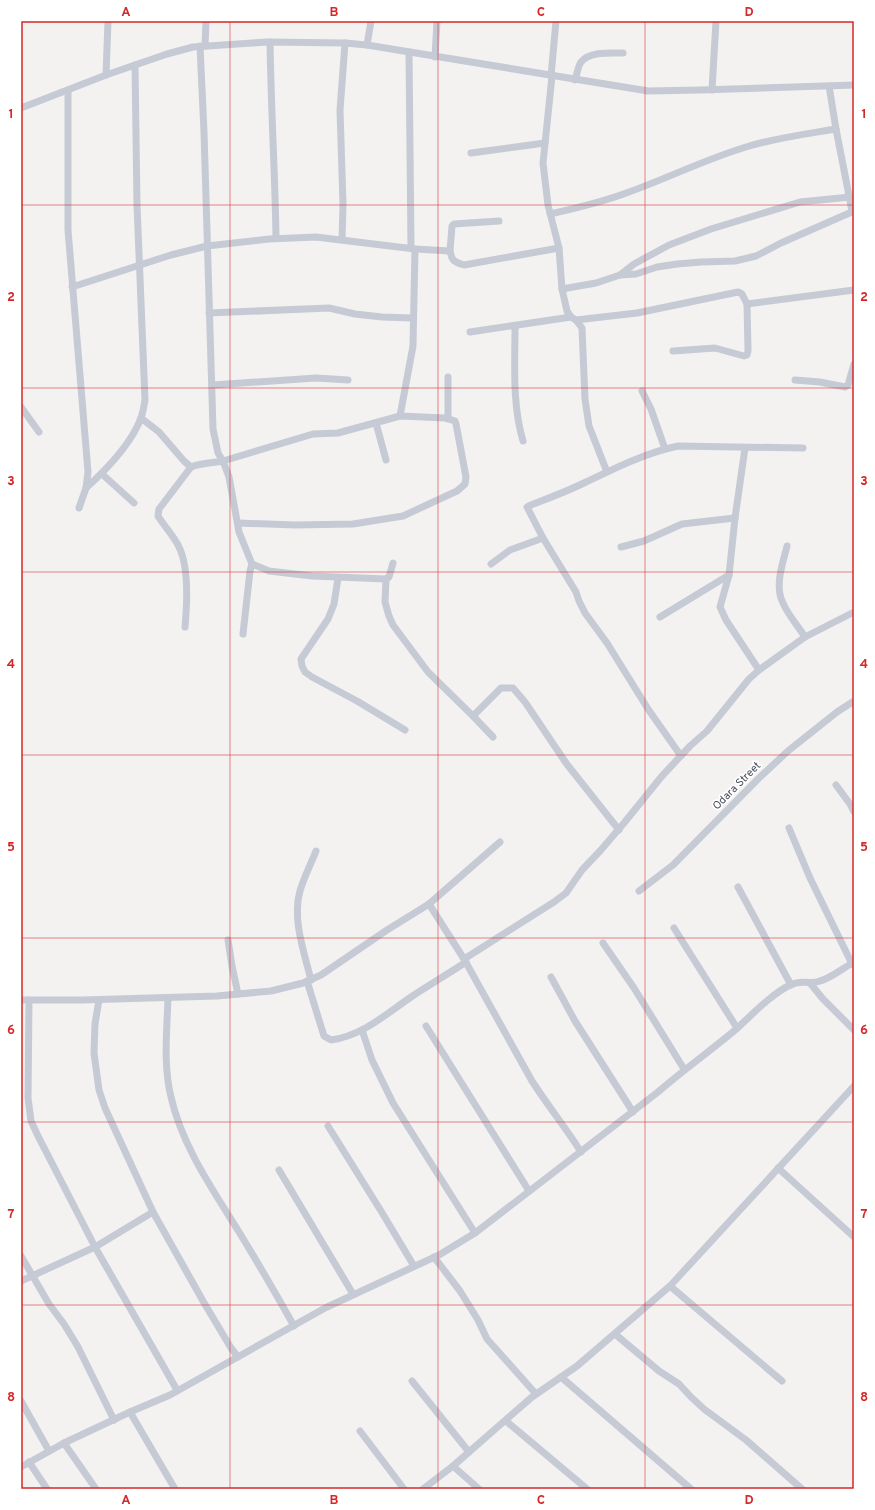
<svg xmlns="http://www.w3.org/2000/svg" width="875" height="1510" font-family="Overpass,sans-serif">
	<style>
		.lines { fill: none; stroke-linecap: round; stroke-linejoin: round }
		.minor { stroke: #c6cad5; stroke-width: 7 }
		.grid { fill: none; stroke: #d62828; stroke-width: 1; stroke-opacity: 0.55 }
		.labels { text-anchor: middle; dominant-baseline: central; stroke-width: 3.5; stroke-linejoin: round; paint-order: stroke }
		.street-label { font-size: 11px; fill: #4a505e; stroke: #fff }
		.neatline { fill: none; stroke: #d62828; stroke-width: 1.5 }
		.grid-label { font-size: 13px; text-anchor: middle; font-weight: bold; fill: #d62828 }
	</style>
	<rect width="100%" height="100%" fill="#f3f2f1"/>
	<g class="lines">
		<g class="minor">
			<path d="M270 42C271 108 275 173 276 238"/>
			<path d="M367 45 371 21"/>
			<path d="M200 46 204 132 213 429 218 453 223 461 229 477 239 532 252 564 269 571 312 576 386 579 389 577 393 563"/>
			<path d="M205 46 206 21"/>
			<path d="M409 52 411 248"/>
			<path d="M435 57 437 21"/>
			<path d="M106 75 108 21"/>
			<path d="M551 76 556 21"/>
			<path d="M552 76 543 163 548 205 559 248 562 289 567 311 571 317 576 320 582 328 585 399 589 426 607 472"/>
			<path d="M575 80C577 74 578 66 581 62 590 51 611 53 623 53"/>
			<path d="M829 86 836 129 852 211"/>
			<path d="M68 90V230L88 472 86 488 79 508"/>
			<path d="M712 90 716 21"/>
			<path d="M21 108 106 75 167 54 193 47 267 42 345 43 367 45 648 91 700 90 854 85"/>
			<path d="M471 153 545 143"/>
			<path d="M550 214C577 208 603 202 629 192 668 178 706 159 746 147 775 138 806 134 836 129"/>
			<path d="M342 240 343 204 340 110 345 43"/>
			<path d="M450 251 452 226 454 224 499 221"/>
			<path d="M620 275 634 264 669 245 711 229 800 202 850 197"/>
			<path d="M72 287 171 255 207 246 269 239 316 237 415 249 450 251C452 261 454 262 464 265L559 248"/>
			<path d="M562 289 596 283 620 275 636 274 657 267 677 264 701 262 735 261 756 256 781 243 854 211"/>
			<path d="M209 313 329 308 355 314 382 317 412 318"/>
			<path d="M576 320 637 313 738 292 742 294 747 304 854 290"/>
			<path d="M515 326C515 364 512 404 523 441"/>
			<path d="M470 332 571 317"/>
			<path d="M673 351 715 348 744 356 747 355 748 351 747 304"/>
			<path d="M795 380 820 382 845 387 848 385 854 364"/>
			<path d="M212 385 316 378 348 380"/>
			<path d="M642 391 651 409 665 449"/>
			<path d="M21 407 39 432"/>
			<path d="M400 416 413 346 415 249"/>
			<path d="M141 418 159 432 184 461 191 467C201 463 212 463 223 461L313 434 338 433 400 416 445 418 455 421 456 424 466 477 465 484 457 491 403 516 353 524 295 525 238 523"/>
			<path d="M448 419V377"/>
			<path d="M376 423 386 460"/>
			<path d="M102 474 134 503"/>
			<path d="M86 488C106 470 131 444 141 418 143 412 144 406 145 400L137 205 135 65"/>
			<path d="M735 518 745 448"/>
			<path d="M787 546C783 563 774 586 783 603 788 615 798 626 805 637"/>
			<path d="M621 547 644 541 682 524 735 518 729 575 720 607 726 620 759 670"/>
			<path d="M491 564 510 550 543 538"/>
			<path d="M338 578 334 604 328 619 301 659 302 666 305 672 312 677 357 701 405 730"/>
			<path d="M386 579 385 602 389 616 393 625 428 672 473 716 501 688H513L525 702 566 763 619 830"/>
			<path d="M660 617 729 575"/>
			<path d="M185 627C187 605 189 567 179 547 174 536 164 526 158 516L159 509 191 467"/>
			<path d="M243 634 250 571 252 564"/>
			<path d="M473 716 493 737"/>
			<path d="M681 756 648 709 607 643 585 613 579 601 576 592 543 538 527 507 531 505C549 498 568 491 586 482 615 468 645 453 678 446L803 448"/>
			<path d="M836 785 850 804 854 812"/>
			<path d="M789 828 810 878 852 964"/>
			<path d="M738 887 791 985"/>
			<path d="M639 891 673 865 759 778 788 751 837 712 854 701"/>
			<path d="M429 904 464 959 532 1081C548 1106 566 1128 581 1152"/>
			<path d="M674 928 737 1028"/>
			<path d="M228 940 232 966 238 994"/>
			<path d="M603 943 634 988 684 1069"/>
			<path d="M464 959 554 902 566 893 582 870 600 851 624 823 662 776 690 746 707 731 749 679 759 670 805 637 854 612"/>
			<path d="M551 977 575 1021 633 1112"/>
			<path d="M311 980C304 952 292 919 300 891 304 877 311 864 316 851"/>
			<path d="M307 981 324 1036 331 1040C362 1036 386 1014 411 997 429 985 448 974 466 962"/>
			<path d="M810 983 823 999 854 1030"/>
			<path d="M168 998C167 1030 163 1065 171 1097 182 1146 213 1190 239 1232 258 1263 276 1294 294 1326"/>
			<path d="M21 1000H82L217 996 271 991 303 983 321 975 387 930 429 904 500 842"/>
			<path d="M29 1000 28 1098 31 1121 38 1136 95 1247 177 1390"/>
			<path d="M99 1000 95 1024 94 1053 99 1090 105 1108 153 1212 203 1301 231 1348 238 1357"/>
			<path d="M426 1026 529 1191"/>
			<path d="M362 1030 372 1060 393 1103 475 1233"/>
			<path d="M328 1126 381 1211 414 1266"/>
			<path d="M778 1168 854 1237"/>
			<path d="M279 1170 353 1294"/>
			<path d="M21 1256 49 1304 64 1324 78 1347 114 1420"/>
			<path d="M434 1257 460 1291 478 1320 487 1339 536 1394"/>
			<path d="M21 1281 95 1247 153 1212"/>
			<path d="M670 1286 782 1381"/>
			<path d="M615 1334 659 1371 679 1384 691 1397 704 1409 746 1440 802 1489"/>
			<path d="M561 1377 691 1489"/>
			<path d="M412 1381 469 1452"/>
			<path d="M21 1401 49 1451"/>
			<path d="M130 1412 175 1489"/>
			<path d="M506 1421 587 1489"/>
			<path d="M360 1431 404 1489"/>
			<path d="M64 1443 96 1489"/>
			<path d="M29 1462 47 1489"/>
			<path d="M453 1466 479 1489"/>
			<path d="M21 1467 64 1443 130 1412 170 1395 325 1308 439 1255 475 1233 658 1092C683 1070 709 1052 734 1031 751 1016 770 995 790 985 803 979 808 985 820 981 831 978 843 968 854 962"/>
			<path d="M423 1489 453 1466 532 1397 577 1366 670 1286 854 1086"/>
		</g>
	</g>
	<path class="grid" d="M230 21V1489M438 21V1489M645 21V1489M21 205H854M21 388H854M21 572H854M21 755H854M21 938H854M21 1122H854M21 1305H854"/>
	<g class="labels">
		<g class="street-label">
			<text transform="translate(737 786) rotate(-45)">Odara Street</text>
		</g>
	</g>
	<rect width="875" height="1510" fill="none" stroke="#ffffff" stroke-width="44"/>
	<rect x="22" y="22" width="831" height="1466" class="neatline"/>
	<g class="grid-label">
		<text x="126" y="16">A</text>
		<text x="334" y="16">B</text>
		<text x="541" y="16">C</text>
		<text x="749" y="16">D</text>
		<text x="11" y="118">1</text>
		<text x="864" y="118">1</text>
		<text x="11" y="301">2</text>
		<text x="864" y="301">2</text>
		<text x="11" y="485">3</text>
		<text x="864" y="485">3</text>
		<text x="11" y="668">4</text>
		<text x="864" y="668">4</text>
		<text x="11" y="851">5</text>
		<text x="864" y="851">5</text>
		<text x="11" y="1034">6</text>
		<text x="864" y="1034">6</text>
		<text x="11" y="1218">7</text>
		<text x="864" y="1218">7</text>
		<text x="11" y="1401">8</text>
		<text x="864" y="1401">8</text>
		<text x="126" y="1504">A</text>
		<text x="334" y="1504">B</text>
		<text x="541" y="1504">C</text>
		<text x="749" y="1504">D</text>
	</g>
</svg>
